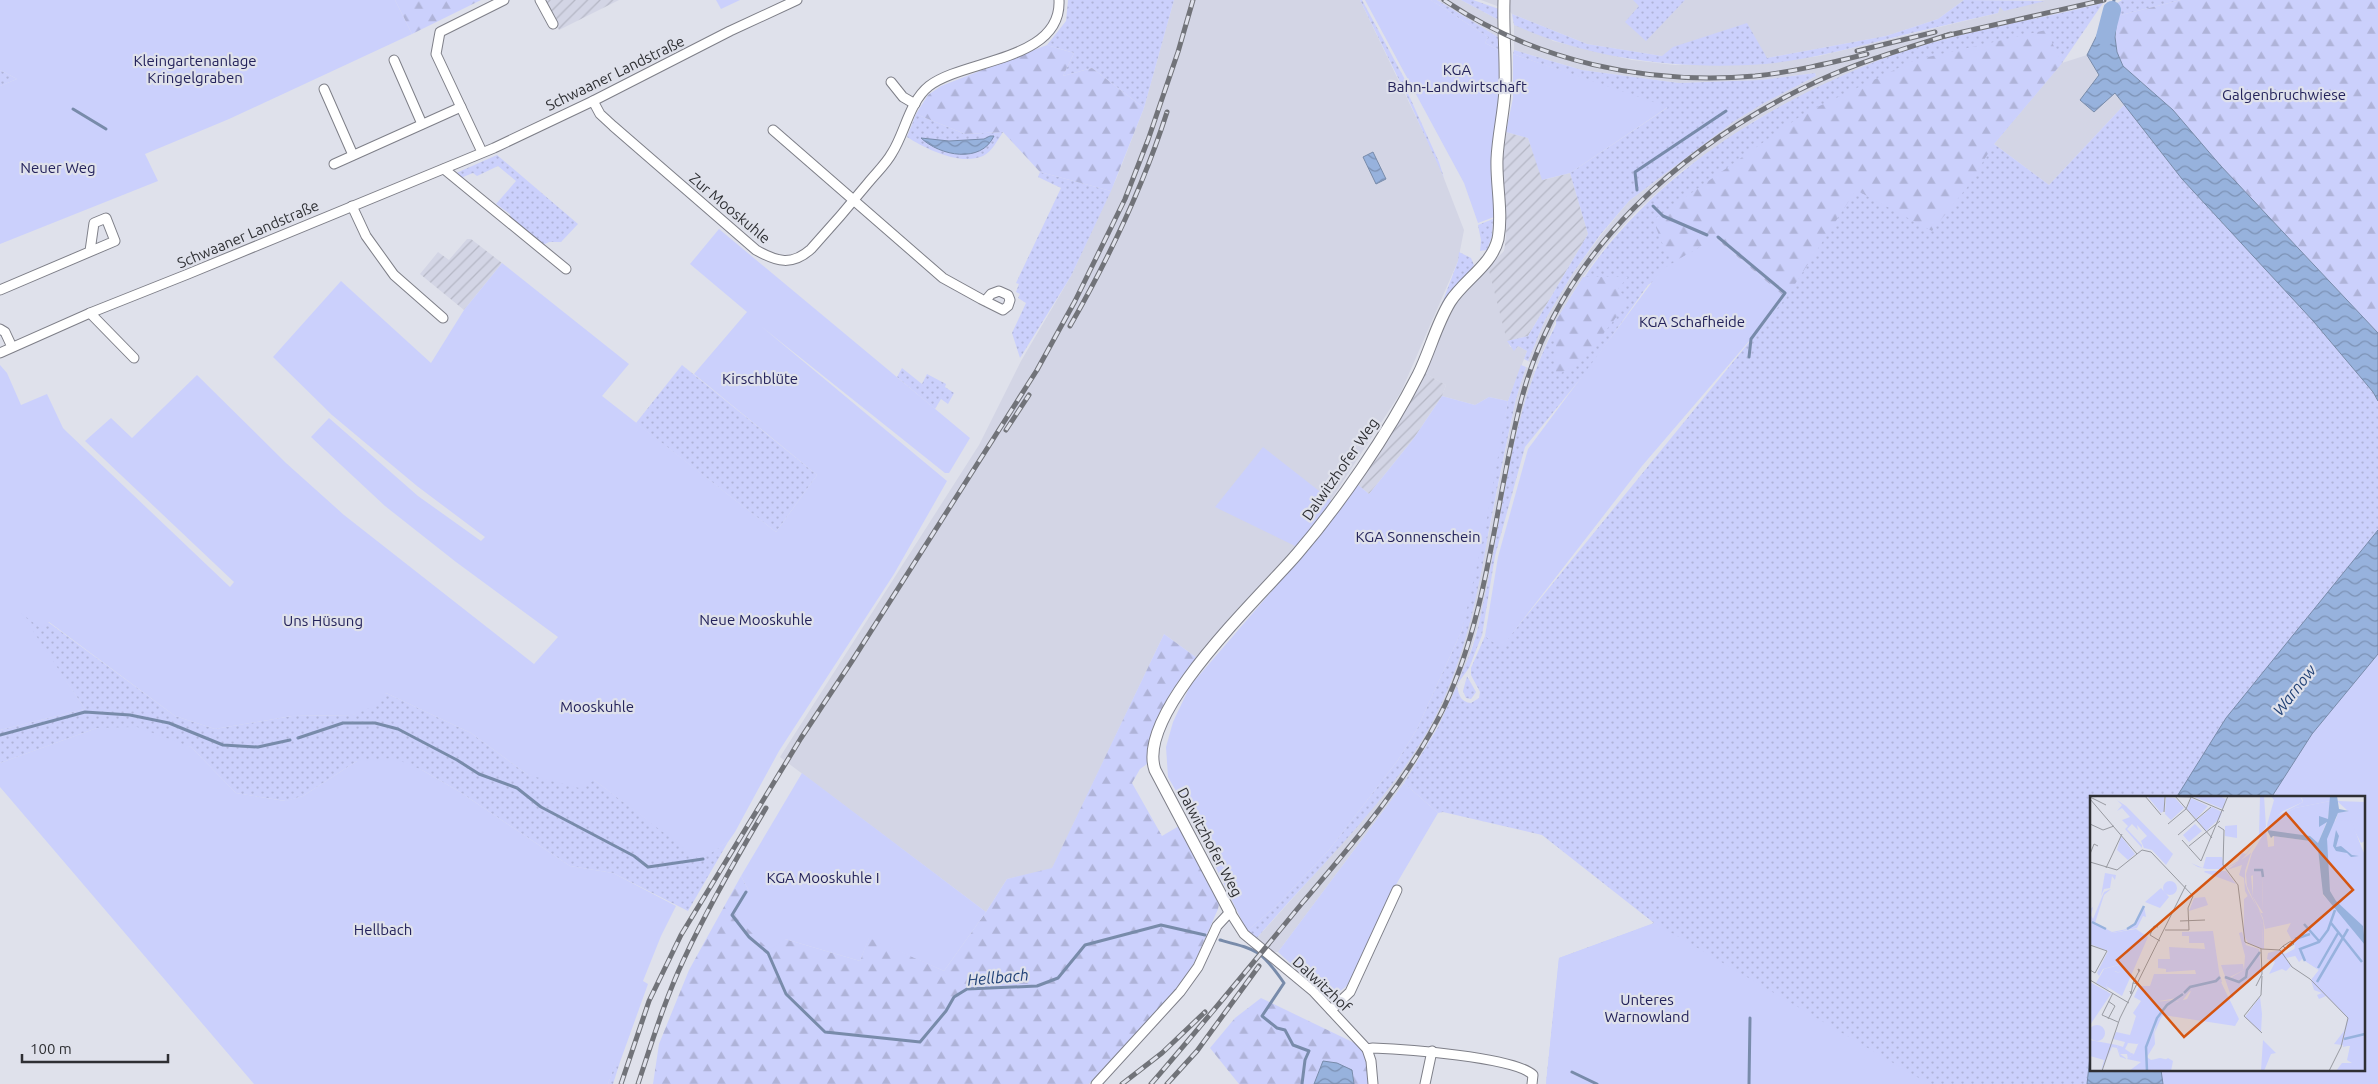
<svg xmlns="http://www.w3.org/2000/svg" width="2378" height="1084" font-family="Ubuntu,sans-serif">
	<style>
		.built { fill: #d3d5e5 }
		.industrial { fill: url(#industrial-furrows) }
		.grass { fill: url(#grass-dots) }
		.forest { fill: url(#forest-firs) }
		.green { fill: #cbd0fc }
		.water { fill: url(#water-waves); stroke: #788baa }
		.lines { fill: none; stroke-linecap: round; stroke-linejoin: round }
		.stream { stroke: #788baa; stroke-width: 3 }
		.river { stroke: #97b2dd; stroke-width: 18 }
		.minor-casing { stroke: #7e7f88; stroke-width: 11 }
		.tertiary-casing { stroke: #7e7f88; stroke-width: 13 }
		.minor { stroke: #fff; stroke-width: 9 }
		.tertiary { stroke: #fff; stroke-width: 11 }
		.rail-casing { stroke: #717379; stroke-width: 5 }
		.rail { stroke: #dfe1eb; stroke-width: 3; stroke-dasharray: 9; stroke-linecap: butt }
		.labels { text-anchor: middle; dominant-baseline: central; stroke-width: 4.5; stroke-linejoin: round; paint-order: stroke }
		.park-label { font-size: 15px; fill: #24235b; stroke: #dfe1eb }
		.street-label { font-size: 15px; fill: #2e2f33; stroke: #dfe1eb }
		.water-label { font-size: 16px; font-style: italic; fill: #204176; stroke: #dfe1eb }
		.inset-river { fill: none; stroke: #97b2dd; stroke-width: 2.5 }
		.inset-road { fill: none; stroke: #989aa1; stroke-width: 1 }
		.view { fill: #d55510; fill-opacity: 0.15; stroke: #d55510; stroke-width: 2.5 }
		.inset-edge { fill: none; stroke: #2e2f33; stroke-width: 2.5 }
	</style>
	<defs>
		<pattern id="industrial-furrows" width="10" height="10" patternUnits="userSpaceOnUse" patternTransform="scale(1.25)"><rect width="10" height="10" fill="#d3d5e5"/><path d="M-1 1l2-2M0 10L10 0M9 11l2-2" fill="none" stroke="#b5b7c5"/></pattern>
		<pattern id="grass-dots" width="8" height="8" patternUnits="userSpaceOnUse" patternTransform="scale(1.25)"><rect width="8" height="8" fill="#cbd0fc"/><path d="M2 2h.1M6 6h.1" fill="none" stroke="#afb3d8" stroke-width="1.8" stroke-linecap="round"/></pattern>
		<pattern id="forest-firs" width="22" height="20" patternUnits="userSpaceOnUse" patternTransform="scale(1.25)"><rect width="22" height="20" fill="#cbd0fc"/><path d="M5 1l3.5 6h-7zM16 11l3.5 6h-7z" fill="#afb3d8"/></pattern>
		<pattern id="water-waves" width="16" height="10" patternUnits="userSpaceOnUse" patternTransform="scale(1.25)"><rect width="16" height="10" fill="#97b2dd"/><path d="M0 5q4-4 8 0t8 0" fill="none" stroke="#7c91b4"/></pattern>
	</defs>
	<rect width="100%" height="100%" fill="#dfe1eb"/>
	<g class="built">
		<path d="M1174 0H1360L1438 163 1464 230 1458 261 1401 392 1312 529 1197 658 1164 634 1052 869 1007 879 986 912 780 757 979 445 1021 361 1071 276 1117 177 1144 108Z"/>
		<path d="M1437 0H1461L1499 20 1498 37Z"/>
		<path d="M1481 0H1964L1938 19 1886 36 1767 58 1662 56 1587 44 1512 14 1503 4 1497 6Z"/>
		<path d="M2045 0H2104L2103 3 1941 41 1879 61 1789 102 1754 121 1679 173 1636 212 1608 243 1583 277 1556 320 1537 365 1528 361 1545 320 1573 273 1601 235 1629 201 1733 122 1764 103 1816 76 1815 73 1760 80 1679 83 1582 70 1514 50V25L1546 36 1553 41 1632 60 1675 65 1766 63 1819 56 1998 13 2000 7Z"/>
		<path d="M2087 55 2099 75 2080 100 2115 93 2124 105 2049 185 1994 144 2062 63Z"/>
		<path d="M1488 267 1510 347 1518 346 1527 351 1508 401 1489 397 1475 405 1442 396 1446 385 1424 373 1443 327 1456 302Z"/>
		<path d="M1526 367 1535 371 1525 401 1516 442 1482 611 1469 656 1450 705 1404 783 1278 952H1272L1256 939 1362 821 1395 779 1431 724 1442 702 1473 610 1516 399Z"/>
	</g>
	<g class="industrial">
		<path d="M545 0H619L559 30Z"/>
		<path d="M1506 132 1528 138 1543 180 1570 173 1588 234 1528 336 1507 341 1488 267 1504 251 1506 238 1502 165Z"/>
		<path d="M467 239H471L502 263 464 310 420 274 438 252 449 260Z"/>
		<path d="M1424 373 1446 385 1442 396 1414 438 1369 494 1357 484 1397 425Z"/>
	</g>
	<g class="grass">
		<path d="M1068 0H1174L1144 108 1092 68 1063 76 1074 53 1047 45 1066 21Z"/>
		<path d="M1360 0H1362L1409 87 1407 91 1439 162 1444 178 1404 90Z"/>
		<path d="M1431 0H1437L1498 37 1499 50 1485 43 1488 37Z"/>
		<path d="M1461 0H1473L1496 8 1498 9 1499 20Z"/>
		<path d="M1633 0H1685L1646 41 1625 22 1639 6Z"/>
		<path d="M1964 0 2045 1 2004 11 2000 7 1998 13C1960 22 1922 30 1884 40 1845 50 1805 60 1765 64 1679 70 1593 60 1514 25L1512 14 1587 44 1662 56 1673 47 1747 23 1767 58 1886 36 1938 19Z"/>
		<path d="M2122 0H2181L2117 16 2116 4Z"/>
		<path d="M2103 3 2062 63 1994 144 2049 185 2124 105 2182 179 2314 322 2373 392 2378 401V530L2226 718 2176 798H2092V1038L2087 1084H1546L1559 958 1654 923 1542 835 1443 812 1438 813 1404 783 1438 727 1457 686C1459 696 1461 702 1471 703L1479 698 1480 692 1471 675V668L1485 636 1501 647 1785 298 1718 238 1648 285 1590 367 1525 447 1495 556 1482 635 1469 668 1458 683C1461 673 1466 664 1470 654 1475 640 1479 624 1482 609 1500 532 1507 446 1535 372 1593 217 1728 120 1877 61 1949 33 2029 22 2103 3Z"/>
		<path d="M1514 50 1582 70 1679 83 1760 80 1815 73 1816 76 1764 103 1733 122 1629 201 1600 235 1573 273 1545 320 1528 361 1524 359 1527 351 1518 346 1514 351 1507 341 1528 336 1588 234 1570 173 1667 108 1513 54Z"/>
		<path d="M0 70 17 79 0 86Z"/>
		<path d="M916 114 965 134 1003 132C998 139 992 152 983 156 960 166 926 149 907 137Z"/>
		<path d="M497 155 578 224 561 242H549L543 245 511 220 510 214 496 204 516 181 498 166 477 176 473 173 463 177 468 184 454 174Z"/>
		<path d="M1040 172 1111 191 1071 276 1020 358 1012 333 1026 303 1018 298 1020 294 1016 292 1019 284 1016 283 1061 188 1038 177Z"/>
		<path d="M1493 219 1492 236 1487 250 1480 251 1481 240 1478 225Z"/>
		<path d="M1459 252 1471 258 1474 265 1441 306 1458 261Z"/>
		<path d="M682 365 817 475 776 532 636 423Z"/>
		<path d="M1521 365 1526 367 1516 399C1506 444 1497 490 1488 535 1477 599 1463 665 1432 723 1388 804 1316 869 1256 939L1247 931 1276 906 1329 850 1398 760 1417 729 1462 630 1508 401Z"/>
		<path d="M902 368 922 384 927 374 946 384 945 387 954 393 948 404 941 399 935 409 897 377Z"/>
		<path d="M19 612 48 622 175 716 215 729 292 716 353 715 386 693 471 733 528 775 594 780 700 859 728 842 688 911 613 873 570 866 460 792 422 770 357 761 303 796 286 801 236 793 191 747 97 728 0 763V730L85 709Z"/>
		<path d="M1467 676 1476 692 1471 699 1466 698 1463 691Z"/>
		<path d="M616 1061 620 1062 613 1084H608Z"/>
	</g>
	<g class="forest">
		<path d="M395 0H481L412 34Z"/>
		<path d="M2181 0H2378V333L2220 165 2173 110 2123 66 2117 52 2115 37 2117 16Z"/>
		<path d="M2046 30 2062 63 1994 144 1968 186 1932 231 1856 190 1786 298 1715 238 1674 262 1663 245 1653 220 1805 113 1915 60Z"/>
		<path d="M1047 45 1074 53 1063 76 1092 68 1144 108 1111 191 1040 172 1003 132 965 134 916 114 928 95 941 86Z"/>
		<path d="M1583 277H1628L1617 290 1626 296 1625 306 1582 361 1556 376V320Z"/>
		<path d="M1164 634 1197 658C1173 685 1147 725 1147 764L1140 769 1132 783 1162 836 1179 826 1220 899 1218 909 1196 959 1184 983 1089 1084H653L659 1044 689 970 741 876 750 893 785 939 860 961 869 937 944 971 986 912 1007 879 1052 868Z"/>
		<path d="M1261 998 1367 1049 1373 1084H1354L1352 1070 1323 1061 1314 1084H1239L1210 1048 1235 1018Z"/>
	</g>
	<g class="green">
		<path d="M0 0H395L412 34 229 119 145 154 158 181 0 244V86L17 79 0 70Z"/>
		<path d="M716 0H740L721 9Z"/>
		<path d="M1365 0H1431L1488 37 1485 43 1499 50 1501 92 1492 168 1494 217 1478 223 1464 183Z"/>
		<path d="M1513 54 1668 107 1570 173 1542 180 1528 138 1506 132 1513 98Z"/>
		<path d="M719 229 970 438 949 473H945L762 327 947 481 894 574 779 751 735 832 728 842 700 860 594 780 583 789 528 775 471 733 386 693 379 704 353 715 292 716 215 729 175 716 49 622 40 628 21 613 85 709 0 730V365L7 373 21 405 47 394 63 428 68 433 230 587 234 582 85 441 111 418 132 438 197 375 286 463 344 515 534 664 558 637 456 562 385 506 311 437 329 418 418 496 481 541 485 537 417 486 332 415 273 357 341 281 431 363 464 310 502 263 629 364 602 396 776 532 817 475 694 374 747 312 690 264Z"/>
		<path d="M1715 238 1786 298 1642 466 1501 648 1485 636 1498 557 1528 449 1661 270Z"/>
		<path d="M1442 396 1475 405 1489 397 1508 401 1484 535 1462 630 1417 729 1398 760 1329 850 1276 906 1247 931 1192 819 1168 777 1166 747 1173 722 1190 686 1319 536 1357 484 1369 494 1414 438Z"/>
		<path d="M1263 447 1332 501 1297 547 1215 507Z"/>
		<path d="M2378 530V1084H2087L2092 1038V1070H2364V798H2176L2226 718Z"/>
		<path d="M137 727 191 747 236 793 285 801 303 796 357 761 394 758 422 770 460 792 570 866 613 873 676 906 661 936 643 981 648 984 620 1062H616L608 1084H254L0 787V763L97 728Z"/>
		<path d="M802 773 986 912 944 971 869 938 860 961 785 939 769 950 735 916 750 893 741 876Z"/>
		<path d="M1404 783 1438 813 1394 888 1348 984C1342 992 1333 994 1324 994L1278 952Z"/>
		<path d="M1655 923 1929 1084H1546L1559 958Z"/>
	</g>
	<g class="water">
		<path d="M2108 13 2117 16 2115 37 2117 52 2123 66 2173 110 2220 165 2378 333V401L2373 392 2314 322 2182 179 2115 93 2094 112 2080 100 2099 75 2087 55Z"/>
		<path d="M990 136H994C981 164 940 156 921 138L949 141 984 139Z"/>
		<path d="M1373 152 1386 179 1376 184 1363 157Z"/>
		<path d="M2378 530V654L2312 734 2271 798H2176L2226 718Z"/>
		<path d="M2092 1038V1070H2161L2163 1084H2087Z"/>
		<path d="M1323 1061 1337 1063 1352 1070 1354 1084H1314Z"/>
	</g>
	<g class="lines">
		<g class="stream">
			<path d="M2112 10 2114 0"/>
			<path d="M73 109 106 129"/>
			<path d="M1637 190 1635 172 1726 111"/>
			<path d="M1653 206 1663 216 1707 235"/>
			<path d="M1718 237 1785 293 1751 339 1749 357"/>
			<path d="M0 735 85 712 130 715 169 723 223 745 258 747 290 740"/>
			<path d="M298 738 343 723H375L398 729 457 760 479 774 517 788 541 807 634 856 648 867 703 859"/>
			<path d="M746 892 732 915 749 937 768 953 786 994 825 1032 920 1042 946 1011 954 997 967 989 1037 986 1058 978 1085 945 1161 925 1205 935"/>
			<path d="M1220 940C1258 950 1261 950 1284 983L1262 1016 1277 1028 1285 1030 1293 1045 1309 1051 1305 1060 1302 1084"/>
			<path d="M1572 1072 1597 1084"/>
			<path d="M1749 1084 1750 1018"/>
		</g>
		<path class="river" d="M2105 37 2112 10"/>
		<defs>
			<g id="minor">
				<path d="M540 0 553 24"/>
				<path d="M394 60 422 124"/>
				<path d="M891 82 903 97 915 104"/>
				<path d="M324 89 353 155"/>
				<path d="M593 101 600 114 613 126 756 250C777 262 792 266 811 249 831 227 850 205 868 183 876 173 886 164 892 153 905 133 909 102 929 86 964 59 1062 61 1059 0"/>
				<path d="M773 130 943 278 981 299 1003 310 1008 306 1010 300 1008 295 999 291 991 294 985 301"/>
				<path d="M482 152 436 54 440 32 504 0"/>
				<path d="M334 164 461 107"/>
				<path d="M444 169 566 269"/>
				<path d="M352 206 366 236 394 275 443 318"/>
				<path d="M0 290 115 241 106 218 94 223 90 251"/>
				<path d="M90 313 134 358"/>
				<path d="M0 329 5 332 12 347"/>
				<path d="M0 353 90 313 188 274 494 148 593 101 730 31 797 0"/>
				<path d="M1331 1010 1350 992 1397 890"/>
				<path d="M1367 1049 1373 1048C1403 1049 1515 1057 1533 1075L1532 1084"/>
				<path d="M1096 1084 1180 992 1198 967 1217 926 1230 912 1244 934 1313 991 1367 1049 1371 1061 1373 1084"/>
				<path d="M1425 1084 1432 1051"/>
			</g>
			<path id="tertiary" d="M1230 912 1155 770C1135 713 1261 596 1297 554 1340 504 1388 434 1418 375 1430 351 1436 325 1450 302 1464 280 1492 265 1498 239 1503 213 1496 185 1497 159 1498 135 1504 112 1505 89 1506 59 1503 30 1504 0"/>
		</defs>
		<use href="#minor" class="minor-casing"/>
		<use href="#tertiary" class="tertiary-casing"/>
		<use href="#minor" class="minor"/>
		<use href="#tertiary" class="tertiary"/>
		<defs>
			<g id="rail">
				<path d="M1444 0C1536 62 1646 85 1755 76 1793 72 1830 63 1867 54"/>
				<path d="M1945 36 2104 0"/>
				<path d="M1857 51 1935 32"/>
				<path d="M1070 326C1109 258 1143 187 1167 112"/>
				<path d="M1006 430 1029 395"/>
				<path d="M621 1084 649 1001 681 935 801 738 852 661 1037 370 1075 301 1125 199 1148 140 1178 52 1193 0"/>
				<path d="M638 1084C652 1042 665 999 684 959 708 907 737 857 766 808"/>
				<path d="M1122 1084 1162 1053 1205 1012"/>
				<path d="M1151 1084C1203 1024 1253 963 1303 902 1355 841 1410 778 1445 705 1489 610 1495 502 1521 401 1559 252 1685 142 1820 80 1862 61 1907 48 1951 34"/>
				<path d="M1167 1084 1197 1051 1259 966"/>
			</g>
		</defs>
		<use href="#rail" class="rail-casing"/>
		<use href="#rail" class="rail"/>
	</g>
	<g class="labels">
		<g class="park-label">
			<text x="195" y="60">Kleingartenanlage<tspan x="195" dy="17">Kringelgraben</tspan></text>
			<text x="1457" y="69">KGA<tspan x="1457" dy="17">Bahn-Landwirtschaft</tspan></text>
			<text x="2284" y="94">Galgenbruchwiese</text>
			<text x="58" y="167">Neuer Weg</text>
			<text x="1692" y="321">KGA Schafheide</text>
			<text x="760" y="378">Kirschblüte</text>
			<text x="1418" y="536">KGA Sonnenschein</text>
			<text x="756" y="619">Neue Mooskuhle</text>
			<text x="323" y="620">Uns Hüsung</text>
			<text x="597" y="706">Mooskuhle</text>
			<text x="823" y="877">KGA Mooskuhle I</text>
			<text x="383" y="929">Hellbach</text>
			<text x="1647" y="999">Unteres<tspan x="1647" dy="17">Warnowland</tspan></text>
		</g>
		<g class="street-label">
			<text transform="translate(615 73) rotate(-26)">Schwaaner Landstraße</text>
			<text transform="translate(730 208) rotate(40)">Zur Mooskuhle</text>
			<text transform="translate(248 234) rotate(-23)">Schwaaner Landstraße</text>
			<text transform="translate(1340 469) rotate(-55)">Dalwitzhofer Weg</text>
			<text transform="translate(1210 842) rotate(62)">Dalwitzhofer Weg</text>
			<text transform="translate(1322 984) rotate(43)">Dalwitzhof</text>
		</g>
		<g class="water-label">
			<text transform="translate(2294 690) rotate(-52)">Warnow</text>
			<text transform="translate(998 977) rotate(-5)">Hellbach</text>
		</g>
	</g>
	<g transform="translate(2090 796)">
		<rect width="275" height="275" fill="#dfe1eb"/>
		<path d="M170 0H174L176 31 159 55 156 59 150 65 143 69 136 72 148 65 152 57 156 58 166 45 169 38ZM203 0 240 1V5L205 12 189 21 178 34 177 29 183 22 213 6 212 2ZM27 4 36 10 83 58 76 69 62 54 54 52 51 45 57 40 47 29 48 34 42 28 37 33 52 49V52L35 33 38 30 32 24 40 21 32 12 27 15 32 9ZM247 5 275 6V45L271 47 262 30 275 59V135L245 26 248 17 258 15ZM176 34 178 51 184 50V40L220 45 228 53 233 99 254 121 275 180V275H246L252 267H262L257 264 260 250 244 248 254 235 258 221 236 200 229 203 227 199 232 197 224 194 221 184 229 174 212 163 209 166 204 158 205 148 197 135 201 127 175 133 173 122 168 112 173 124 174 133V153H173L172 128 155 95 154 82 149 79 152 69 137 74 161 57 155 75V86L158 95 166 110 157 90 156 78 162 57ZM172 75 173 117H171L163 101 161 80ZM31 40 45 58 38 64 27 54ZM116 61H132L135 73H117L108 71 101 67 113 72ZM71 92 79 101 70 112 55 106ZM33 168 29 177 25 175 16 190 19 194 6 187 14 173ZM130 179 132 186 108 192 99 196 92 205H87L71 222 64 238 67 222 76 209 66 206 83 204 97 189ZM0 186 21 198 0 229ZM0 244 27 249 30 258 37 263 41 257 44 258 37 263 30 261 27 252 22 251 11 275 14 264 0 260ZM173 244 186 257 181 258 174 275H171Z" fill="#cbd0fc" fill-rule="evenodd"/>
		<path d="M181 0H210L213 6 193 15 177 29 184 4ZM240 5 238 23H234L237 25 228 47 220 40 182 37 178 34 189 21 205 12ZM174 39 177 41 178 61 170 63 172 75H163L162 79 158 77 162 60ZM73 92a7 7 0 1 1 14 0a7 7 0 1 1-14 0ZM21 93 14 99 5 127 22 136 37 133 45 128 54 110 56 121 53 120 47 132 22 137 0 130V113L3 111 1 119 3 123 14 96ZM115 101 118 109 99 115 104 102ZM152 136 156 149 169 153 171 176 145 196 142 203 134 180 140 182 154 174 155 160 149 137ZM206 152 205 160 196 162 201 170 196 175 192 173 179 178 185 166 177 163 178 157 189 154 195 158ZM6 190 18 196 10 211 1 206 8 200 2 198ZM64 232 65 248 57 261 61 264 70 262 79 264 59 275H39L51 266 37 263 44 258 49 246 59 244Z" fill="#cbd0fc"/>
		<path d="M78 262 83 265 81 275H59Z" fill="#cbd0fc"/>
		<path d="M102 0H129L136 3 133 13ZM58 1H74V15L71 17ZM76 1 85 2 94 12 81 24 75 18ZM101 2 118 10 106 23 97 13ZM122 11 132 16 130 22 116 35 107 24ZM261 24 272 53 268 56 275 74V246L253 251 258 222 222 183 229 174 212 163 197 135 201 127 240 120 245 115 233 98 229 77 237 25ZM105 28 112 35 99 46 93 39ZM147 29V42L135 40V30ZM136 75 146 88 114 76 115 75ZM163 75H172L173 117 163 101ZM15 77 26 79 25 84 22 80 20 92 14 93 11 100ZM159 99 172 128 173 153 158 147 154 139V103ZM0 121 3 123 2 128 22 137 46 133 58 141 32 200 16 190 24 175 29 177 32 168 13 173 9 180 7 177 18 155 0 148ZM123 135 130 182 97 189 87 202 69 205 77 209 67 222 59 244 47 248 38 247 35 253 41 257 38 263 37 258H30L27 249 33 251 35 246 23 243 26 236 40 239 46 220 43 217 51 205 44 201 49 190H60L64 178H106L105 174 76 176V173L68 172V163H80L79 151 115 153 114 147H99V140H92V136ZM153 168 154 174 136 183 131 169ZM131 186 149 223 145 230 73 219 81 207 97 203 102 193ZM170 201 172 218 171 236 155 221ZM-1 237a8 8 0 1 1 16 0a8 8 0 1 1-16 0Z" fill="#cbd0fc"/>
		<path d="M240 0H247L249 13 259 15 248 17 237 43 240 95 246 105 273 130 275 149 233 98 228 53 220 45 183 40 181 42 177 34 220 40 228 47 237 26 229 31V20L238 23ZM246 34 249 40 246 51 251 50 262 59 269 60 261 61 257 57 246 55 243 50Z" fill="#97b2dd"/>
		<path class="inset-river" d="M164 74H172L173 81M2 126 16 133M241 127 272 166M214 128 229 145M37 133 45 128 54 110M205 143 220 138M215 165 210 153 229 146 238 134 245 114M228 172 248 137M135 181 149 186 156 181 157 174 170 156M227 186 258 133M94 197 100 191 126 185 130 181M254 243 275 238M57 275 56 251 67 222 77 209 93 198"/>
		<path class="inset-road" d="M55 0 71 19M68 0 101 1 134 15M85 0 122 42M0 1 16 9M0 3 47 58M74 16 75 1M0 28 13 34 24 30M78 28 96 13 101 1M128 30 134 34 133 69 148 89 155 146 172 153 190 154 202 171 220 183 258 222 251 251 239 275M88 39 121 11M92 44 111 65 138 0M99 50 130 25M0 58 4 48 8 50M0 66 27 74 52 54 61 56 103 100 98 112 99 134H75M16 72 32 38M90 125 115 124M68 131 64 130 60 139 70 145M0 149 17 155 5 177 0 174M189 154 193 150 201 145 204 148 196 153 193 150M172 180 171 199 154 220 172 237M0 184 39 207M43 187 48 177 50 174 48 173 49 176M166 190 172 178 171 153M40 195 41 198 43 187 49 188M23 197 12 219 28 226M18 205 25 210 18 223M12 275 30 222 96 89"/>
		<path class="view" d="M196 17 263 94 94 241 27 164Z"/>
		<rect width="275" height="275" class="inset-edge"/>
	</g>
	<path d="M22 1054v8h146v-8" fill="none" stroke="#2e2f33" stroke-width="2.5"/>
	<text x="30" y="1054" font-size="15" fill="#2e2f33" stroke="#dfe1eb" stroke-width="4" paint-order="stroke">100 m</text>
</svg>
